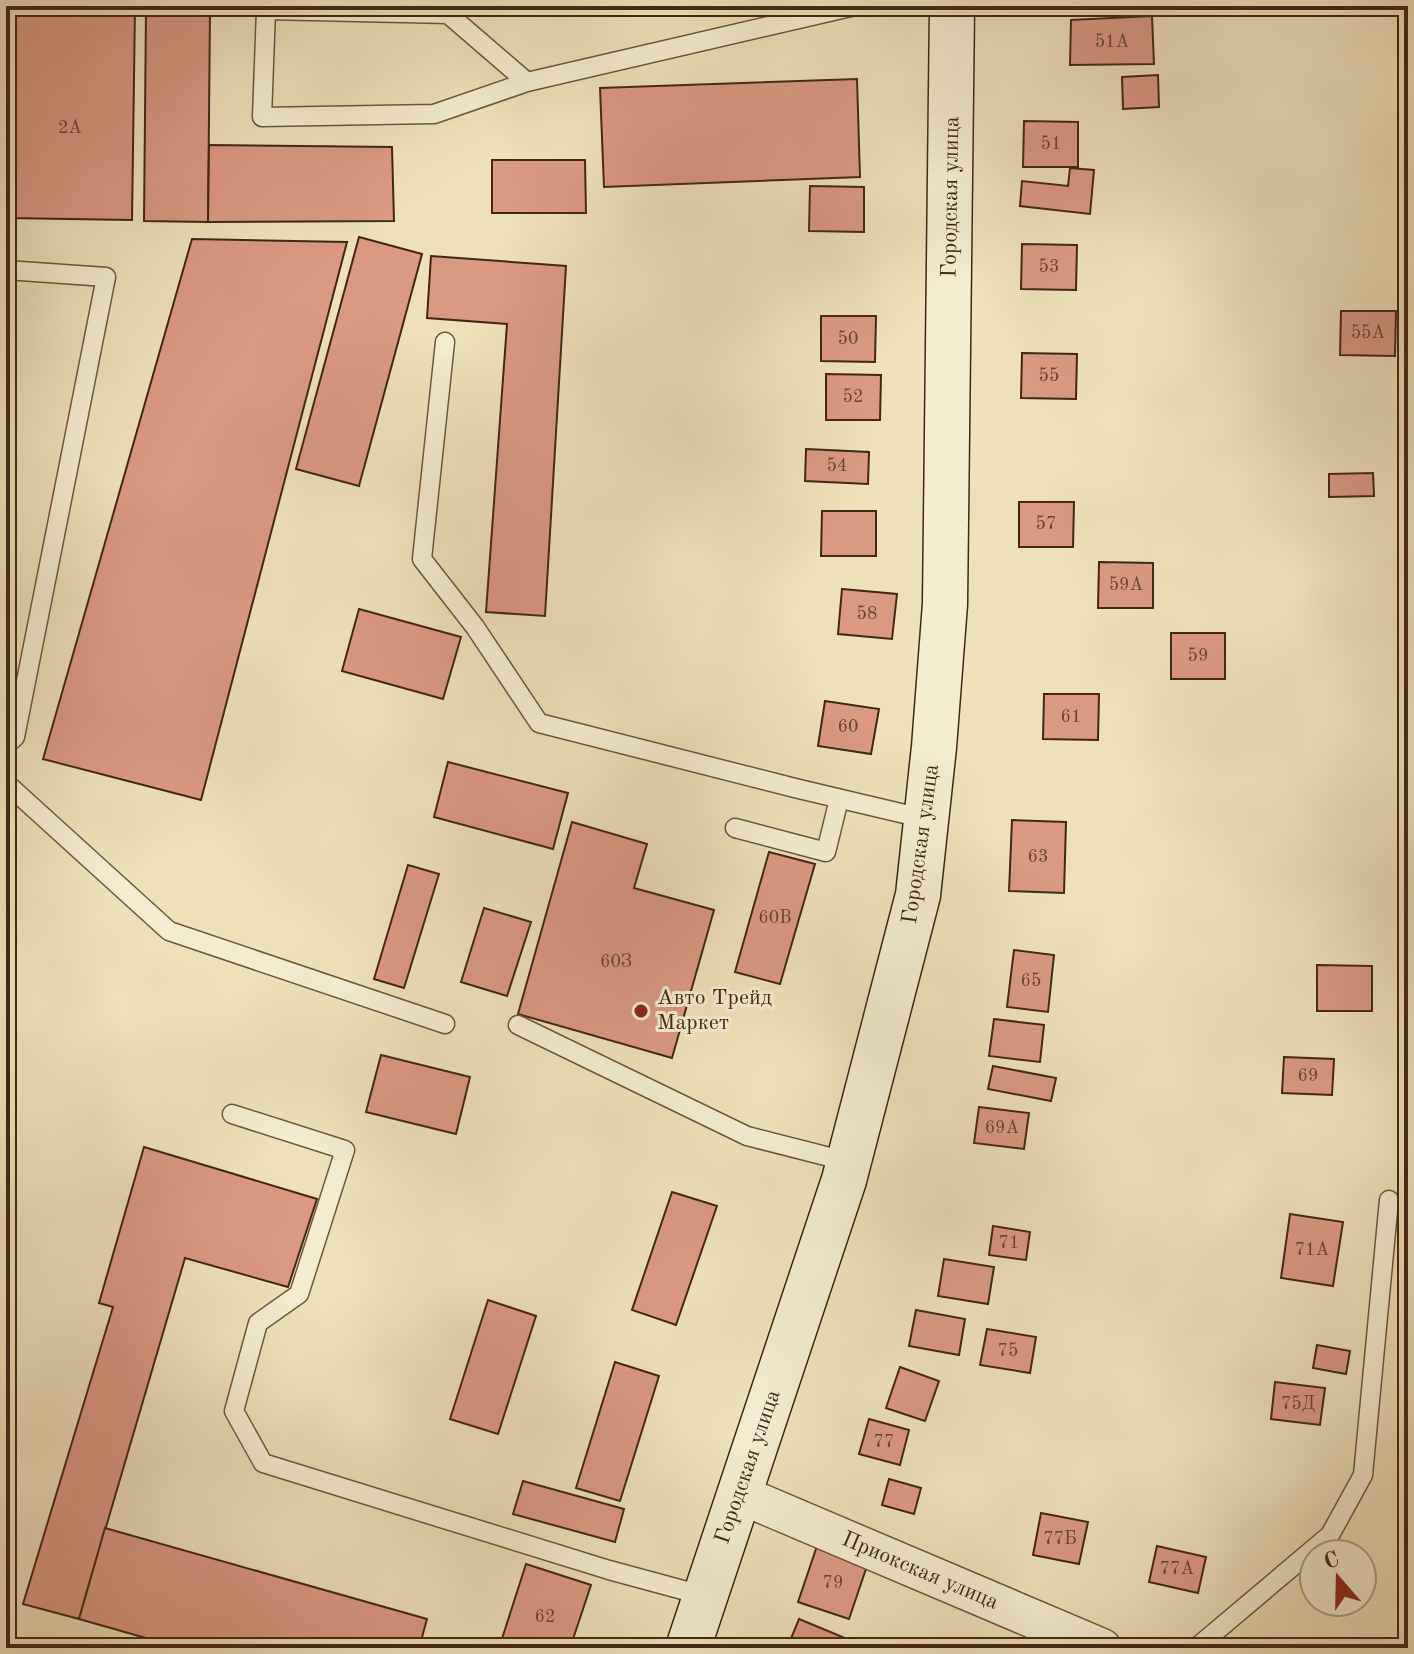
<svg xmlns="http://www.w3.org/2000/svg" width="1414" height="1654" font-family="'Old Standard TT',serif">
	<style>
		.building { fill: #db9884; stroke: #412719; stroke-width: 2 }
		.lines { fill: none; stroke-linecap: round; stroke-linejoin: round }
		.service-casing { stroke: #6c5642; stroke-width: 21 }
		.minor-casing { stroke: #6c5642; stroke-width: 41 }
		.secondary-casing { stroke: #412719; stroke-width: 47 }
		.service { stroke: #f3ecd3; stroke-width: 18 }
		.minor { stroke: #f3ecd3; stroke-width: 38 }
		.secondary { stroke: #f3ecd3; stroke-width: 44 }
		.poi-dot { fill: #8f2418; stroke: #f3ecd3; stroke-width: 3 }
		.labels { text-anchor: middle; dominant-baseline: central; stroke-width: 6; stroke-linejoin: round; paint-order: stroke }
		.number-label { font-size: 18px; fill: #684334 }
		.street-label { font-size: 22px; fill: #412719; stroke: #f3ecd3 }
		.poi-label { font-size: 22px; fill: #412719; stroke: #f3ecd3; text-anchor: start }
	</style>
	<rect width="100%" height="100%" fill="#ece1bc"/>
	<filter id="stains"><feTurbulence type="fractalNoise" baseFrequency=".0025" numOctaves="4"/><feColorMatrix values="0 0 0 0 .2 0 0 0 0 .09 0 0 0 0 .02 0 0 0 .5 -.17"/></filter>
	<radialGradient id="worn" r=".72"><stop offset=".6" stop-color="#630" stop-opacity="0"/><stop offset="1" stop-color="#630" stop-opacity=".3"/></radialGradient>
	<g class="building">
		<path d="M7 6H135L132 220 6 218Z"/>
		<path d="M1037 6H1081V10L1037 11Z"/>
		<path d="M146 11H210L208 222 144 221Z"/>
		<path d="M1152 16 1154 64 1070 65 1071 20Z"/>
		<path d="M1158 75 1159 107 1123 109 1122 77Z"/>
		<path d="M857 79 860 177 604 187 600 88Z"/>
		<path d="M1024 121 1078 122V167H1023Z"/>
		<path d="M209 145 392 147 394 221 208 222Z"/>
		<path d="M492 160H585L586 213H492Z"/>
		<path d="M1070 168 1094 170 1090 214 1020 206 1022 181 1068 186Z"/>
		<path d="M810 186 864 187V232L809 231Z"/>
		<path d="M359 237 422 254 359 486 296 469Z"/>
		<path d="M192 239 347 242 201 800 43 759Z"/>
		<path d="M1022 244 1077 245 1076 290 1021 289Z"/>
		<path d="M431 256 566 266 545 616 486 612 507 324 427 318Z"/>
		<path d="M1341 311H1396L1395 356 1340 355Z"/>
		<path d="M821 316H876L875 362 821 361Z"/>
		<path d="M1022 353 1077 354 1076 399 1021 398Z"/>
		<path d="M826 374 881 375 880 420H826Z"/>
		<path d="M806 449 869 452 868 484 805 481Z"/>
		<path d="M1373 473 1374 496 1329 497V474Z"/>
		<path d="M1019 502H1074L1073 547H1019Z"/>
		<path d="M822 511H876V556H821Z"/>
		<path d="M1099 562 1153 563V608H1098Z"/>
		<path d="M842 589 897 594 892 639 838 634Z"/>
		<path d="M359 609 461 637 443 699 342 671Z"/>
		<rect x="1171" y="633" width="54" height="46"/>
		<path d="M1044 694H1099L1098 740 1043 739Z"/>
		<path d="M825 701 879 709 871 754 818 746Z"/>
		<path d="M448 762 568 793 553 849 434 817Z"/>
		<path d="M1012 820 1066 822 1064 893 1009 891Z"/>
		<path d="M572 822 647 844 634 888 714 910 672 1058 518 1014Z"/>
		<path d="M769 852 815 864 780 984 735 972Z"/>
		<path d="M408 865 439 874 404 988 374 979Z"/>
		<path d="M484 908 531 922 507 996 461 982Z"/>
		<path d="M1014 950 1054 955 1048 1012 1007 1007Z"/>
		<path d="M1317 965 1372 966V1011H1317Z"/>
		<path d="M994 1019 1044 1025 1040 1062 989 1056Z"/>
		<path d="M381 1055 470 1077 456 1134 366 1112Z"/>
		<path d="M1284 1057 1334 1059 1332 1095 1282 1093Z"/>
		<path d="M993 1066 1056 1078 1051 1101 988 1089Z"/>
		<path d="M979 1107 1029 1113 1024 1149 974 1143Z"/>
		<path d="M144 1147 317 1199 288 1287 185 1258 79 1619 23 1604 113 1307 99 1303Z"/>
		<path d="M672 1192 717 1206 676 1325 632 1310Z"/>
		<path d="M1290 1214 1343 1222 1333 1286 1281 1278Z"/>
		<path d="M993 1226 1030 1232 1026 1260 989 1255Z"/>
		<path d="M944 1259 994 1267 988 1304 938 1296Z"/>
		<path d="M488 1300 536 1316 498 1434 450 1419Z"/>
		<path d="M916 1310 965 1319 959 1355 909 1346Z"/>
		<path d="M987 1329 1036 1337 1030 1373 980 1365Z"/>
		<path d="M1317 1345 1350 1351 1346 1374 1313 1368Z"/>
		<path d="M615 1362 659 1376 620 1501 576 1488Z"/>
		<path d="M900 1367 939 1381 925 1421 886 1408Z"/>
		<path d="M1275 1382 1325 1388 1320 1425 1271 1419Z"/>
		<path d="M869 1419 909 1430 900 1465 859 1454Z"/>
		<path d="M889 1479 921 1488 914 1514 882 1505Z"/>
		<path d="M523 1481 624 1509 615 1542 513 1514Z"/>
		<path d="M1041 1513 1088 1522 1079 1564 1033 1555Z"/>
		<path d="M105 1528 427 1619 419 1648H181L79 1619Z"/>
		<path d="M817 1546 868 1563 849 1619 798 1602Z"/>
		<path d="M1157 1546 1206 1557 1198 1593 1149 1582Z"/>
		<path d="M526 1564 591 1585 570 1648H499Z"/>
		<path d="M799 1619 845 1638 841 1648H787Z"/>
	</g>
	<g class="lines">
		<defs>
			<g id="service">
				<path d="M527 82 448 14 266 10 262 117 434 114 527 82 855 6"/>
				<path d="M6 270 106 277 15 737 6 745"/>
				<path d="M445 342 422 559 475 627 539 723 799 789 926 819"/>
				<path d="M6 783 169 931 445 1024"/>
				<path d="M735 828 826 852 839 799"/>
				<path d="M518 1025 747 1136 849 1162"/>
				<path d="M232 1114 345 1150 299 1294 258 1323 234 1411 263 1463 609 1570 705 1596"/>
				<path d="M1196 1648 1330 1535 1363 1475 1389 1200"/>
			</g>
			<path id="minor" d="M739 1494 1102 1648"/>
			<path id="secondary" d="M688 1648 844 1180 918 895 934 747 945 604 952 6"/>
		</defs>
		<use href="#service" class="service-casing"/>
		<use href="#minor" class="minor-casing"/>
		<use href="#secondary" class="secondary-casing"/>
		<use href="#service" class="service"/>
		<use href="#minor" class="minor"/>
		<use href="#secondary" class="secondary"/>
	</g>
	<circle class="poi-dot" cx="641" cy="1011" r="8"/>
	<g class="labels">
		<g class="number-label">
			<text x="1112" y="42">51А</text>
			<text x="70" y="128">2А</text>
			<text x="1051" y="144">51</text>
			<text x="1049" y="267">53</text>
			<text x="1368" y="333">55А</text>
			<text x="848" y="339">50</text>
			<text x="1049" y="376">55</text>
			<text x="853" y="397">52</text>
			<text x="837" y="466">54</text>
			<text x="1046" y="524">57</text>
			<text x="1126" y="585">59А</text>
			<text x="867" y="614">58</text>
			<text x="1198" y="656">59</text>
			<text x="1071" y="717">61</text>
			<text x="848" y="727">60</text>
			<text x="1038" y="857">63</text>
			<text x="775" y="918">60В</text>
			<text x="616" y="962">60З</text>
			<text x="1031" y="981">65</text>
			<text x="1308" y="1076">69</text>
			<text x="1002" y="1128">69А</text>
			<text x="1009" y="1243">71</text>
			<text x="1312" y="1250">71А</text>
			<text x="1008" y="1351">75</text>
			<text x="1298" y="1404">75Д</text>
			<text x="884" y="1442">77</text>
			<text x="1060" y="1539">77Б</text>
			<text x="1177" y="1569">77А</text>
			<text x="833" y="1583">79</text>
			<text x="545" y="1617">62</text>
		</g>
		<g class="street-label">
			<text transform="translate(951 197) rotate(-89)">Городская улица</text>
			<text transform="translate(921 844) rotate(-82)">Городская улица</text>
			<text transform="translate(748 1467) rotate(-71)">Городская улица</text>
			<text transform="translate(920 1571) rotate(23)">Приокская улица</text>
		</g>
		<g class="poi-label">
			<text x="657" y="998">Авто Трейд<tspan x="657" dy="25">Маркет</tspan></text>
		</g>
	</g>
	<rect width="1414" height="1654" fill="none" stroke="#ece1bc" stroke-width="32"/>
	<rect x="8" y="8" width="1398" height="1638" fill="none" stroke="#412719" stroke-width="4"/>
	<rect x="16" y="16" width="1382" height="1622" fill="none" stroke="#412719" stroke-width="2"/>
	<g transform="translate(1338 1578) rotate(340)"><circle r="38" fill="#f3ecd3" stroke="#ac9d89" stroke-width="2"/>
	<path d="M0-6L14 30L0 20L-14 30Z" fill="#8f2418"/>
	<text y="-12" font-size="22" font-weight="bold" text-anchor="middle" fill="#412719">С</text>
	</g>
	<rect width="100%" height="100%" filter="url(#stains)"/>
	<rect width="100%" height="100%" fill="url(#worn)"/>
</svg>
